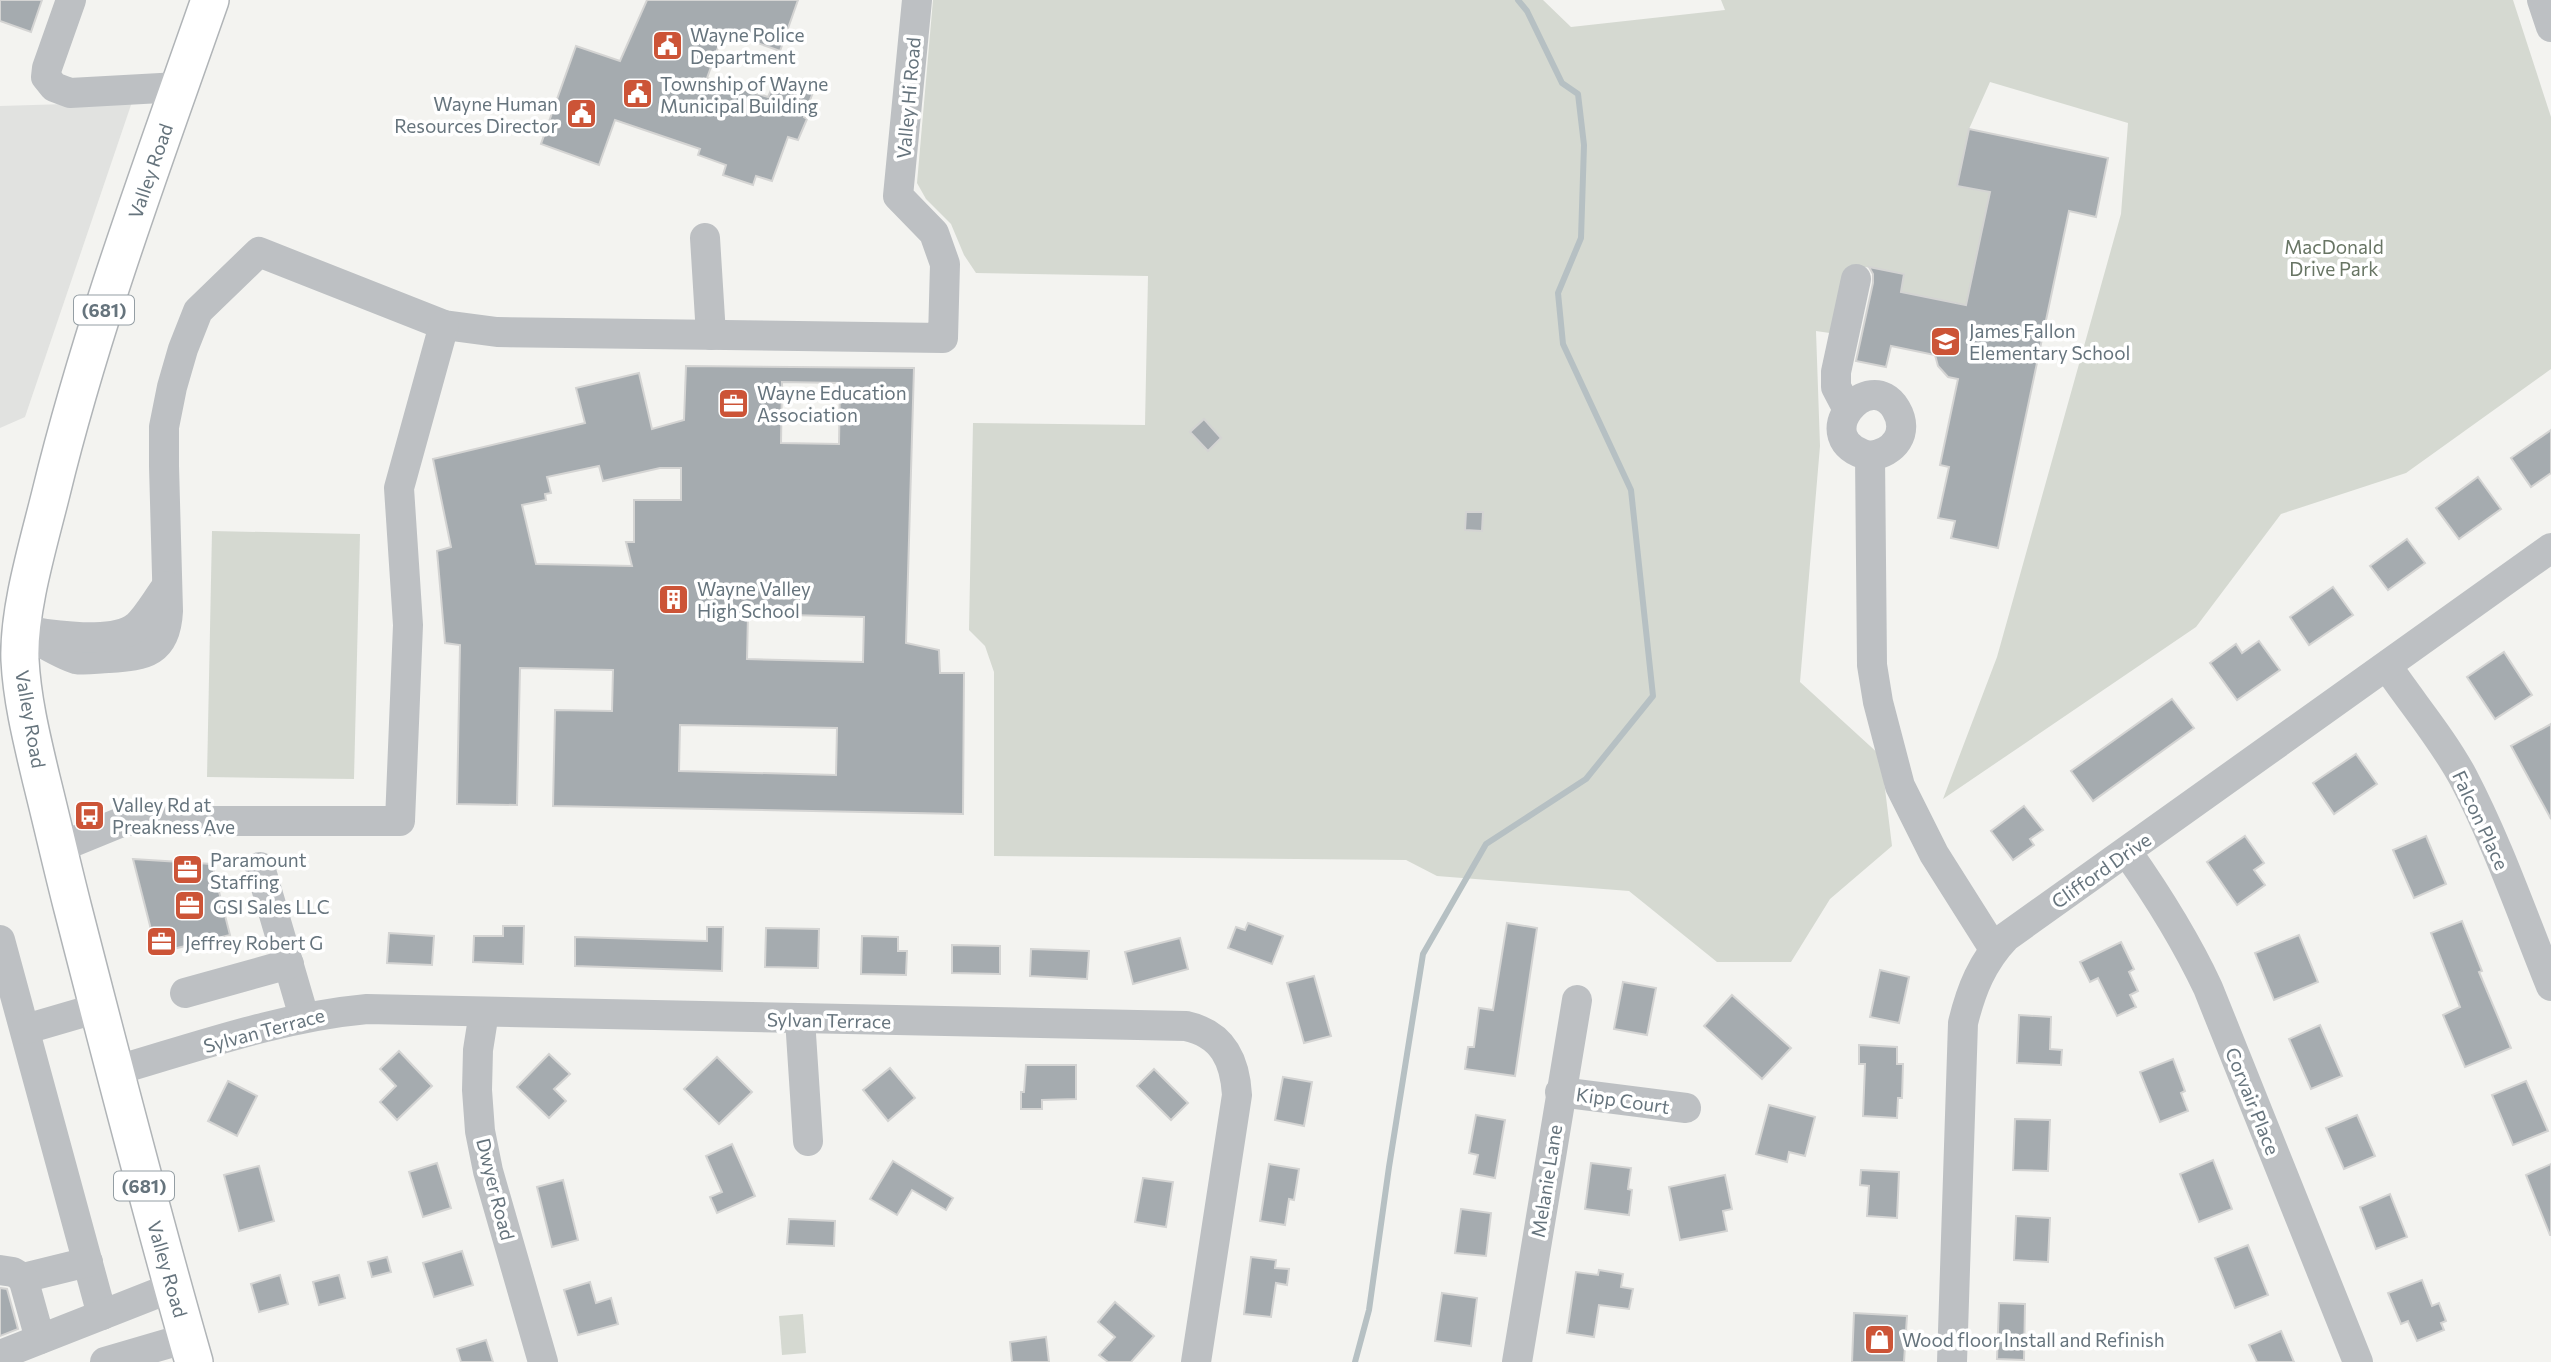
<svg xmlns="http://www.w3.org/2000/svg" width="2551" height="1362" font-family="Commissioner,sans-serif">
	<style>
		.built { fill: #e1e2e0 }
		.green { fill: #d5d9d1 }
		.lines { fill: none; stroke-linecap: round; stroke-linejoin: round }
		.stream { stroke: #b6c0c3; stroke-width: 6 }
		.building { fill: #a5abaf; stroke: #d4d4d3; stroke-width: 2; fill-rule: evenodd }
		.major-casing { stroke: #b0b4b7; stroke-width: 40 }
		.minor { stroke: #bdc0c3; stroke-width: 30 }
		.major { stroke: #fff; stroke-width: 37 }
		.labels { text-anchor: middle; dominant-baseline: central; stroke-width: 7; stroke-linejoin: round; paint-order: stroke }
		.shield { fill: #fff; stroke: #949ea4; stroke-width: 2 }
		.shield-label { font-size: 18px; font-weight: bold; fill: #66747d }
		.poi-label { font-size: 19px; fill: #66747d; stroke: #fff; text-anchor: start }
		.street-label { font-size: 19px; fill: #66747d; stroke: #fff }
		.park-label { font-size: 19px; fill: #687564; stroke: #fff }
	</style>
	<rect width="100%" height="100%" fill="#f3f3f0"/>
	<path class="built" d="M132 102 25 417 0 428V106Z"/>
	<g class="green">
		<path d="M933 0H1543L1571 27 1725 10 1721 0H2513L2551 117V369L2406 473 2281 514 2196 627 1943 799 1997 657 2121 214 2128 123 1990 82 1969 129 1958 185 1990 192 1966 305 1901 292 1904 274 1865 267 1850 336 1816 331 1820 446 1800 682 1881 756 1892 846 1830 899 1791 962H1717L1629 891 1437 876 1406 860 994 856V672L985 646 969 630 973 423 1145 425 1148 276 976 273 964 255 951 224 926 199 917 183Z"/>
		<path d="M212 531 360 534 354 779 207 777Z"/>
		<path d="M803 1314 806 1353 782 1355 779 1316Z"/>
	</g>
	<g class="lines">
		<path class="stream" d="M1355 1362 1369 1310 1389 1167 1423 954 1486 844 1586 779 1653 696 1631 490 1563 344 1558 293 1581 238 1584 145 1578 94 1562 83 1527 11 1518 0"/>
	</g>
	<g class="building">
		<path d="M0 0H42L31 32 0 21Z"/>
		<path d="M647 0H798L780 51 724 31 707 78 768 97 776 79 813 92 804 117 807 119 798 140 788 137 772 181 756 176 753 185 723 175 726 165 698 155 700 149 615 120 599 165 541 144 576 46 620 61Z"/>
		<path d="M1969 129 2108 158 2096 217 2069 211 1998 548 1951 538 1955 521 1938 518 1949 467 1940 465 1958 379 1948 377 1938 366 1935 355 1891 346 1886 367 1856 361 1873 283V274L1869 267 1904 274 1901 292 1966 305 1990 192 1957 186Z"/>
		<path d="M686 366 914 368 906 643 939 650 940 673H964L963 814 553 806 555 710 612 711 613 670 520 668 517 805 457 804 460 645 445 643 437 551 451 547 433 459 585 423 576 388 639 373 652 429 684 420ZM782 382 840 383 839 444 781 443ZM599 466 603 481 660 468H681V500H634V542H626L632 566 536 564 522 505 546 500 545 494 551 493 547 477ZM748 614 864 617 863 662 747 659ZM680 725 837 728 836 775 679 771Z"/>
		<path d="M1204 419 1221 438 1208 451 1190 432Z"/>
		<path d="M2551 430V473L2531 487 2511 458Z"/>
		<path d="M2478 477 2501 509 2459 539 2436 508Z"/>
		<path d="M1466 512H1483L1482 531 1465 530Z"/>
		<path d="M2407 539 2425 563 2388 590 2370 566Z"/>
		<path d="M2333 587 2353 615 2309 645 2290 617Z"/>
		<path d="M2259 641 2280 670 2237 700 2210 663 2236 644 2242 653Z"/>
		<path d="M2504 652 2532 695 2495 719 2467 677Z"/>
		<path d="M2172 699 2194 728 2093 801 2071 771Z"/>
		<path d="M2551 724V819L2511 746Z"/>
		<path d="M2356 754 2377 784 2334 814 2313 783Z"/>
		<path d="M2024 806 2043 830 2030 839 2034 845 2013 860 1991 831Z"/>
		<path d="M2245 836 2264 863 2254 870 2265 885 2237 905 2207 862Z"/>
		<path d="M2426 836 2446 884 2414 898 2393 850Z"/>
		<path d="M133 859 212 864 230 935 157 953Z"/>
		<path d="M2462 921 2482 971 2479 972 2511 1048 2465 1067 2443 1015 2460 1007 2431 933Z"/>
		<path d="M1248 923 1283 936 1272 964 1228 948 1236 927 1245 930Z"/>
		<path d="M1507 923 1537 928 1515 1076 1465 1069 1468 1047H1474L1479 1008 1493 1010Z"/>
		<path d="M503 926H524L523 964 473 962 474 936H503Z"/>
		<path d="M707 927H723L722 971 575 966V937L707 941Z"/>
		<path d="M766 928 819 929 818 968 765 967Z"/>
		<path d="M389 933 434 936 432 965 387 963Z"/>
		<path d="M2299 935 2318 982 2274 1000 2255 953Z"/>
		<path d="M862 936 898 937V951H907L906 975 861 974Z"/>
		<path d="M1180 938 1188 969 1133 984 1125 952Z"/>
		<path d="M2121 942 2134 969 2129 972 2138 991 2130 995 2136 1007 2117 1016 2098 978 2090 982 2080 962Z"/>
		<path d="M952 945 1000 946V974L952 973Z"/>
		<path d="M1031 949 1089 951 1087 979 1030 976Z"/>
		<path d="M1880 970 1909 977 1899 1023 1870 1017Z"/>
		<path d="M1314 976 1331 1036 1304 1043 1287 983Z"/>
		<path d="M1623 982 1656 988 1647 1035 1614 1029Z"/>
		<path d="M1732 995 1791 1048 1762 1079 1704 1026Z"/>
		<path d="M2019 1015 2051 1017 2050 1049 2062 1050 2061 1065 2017 1063Z"/>
		<path d="M2320 1025 2342 1076 2311 1089 2289 1039Z"/>
		<path d="M1859 1045 1897 1047V1064H1903L1902 1098H1898L1897 1118 1863 1116 1865 1064H1859Z"/>
		<path d="M399 1051 432 1086 397 1120 380 1102 396 1086 380 1069Z"/>
		<path d="M549 1054 570 1074 554 1089 566 1101 549 1118 517 1087Z"/>
		<path d="M717 1057 752 1092 719 1124 684 1089Z"/>
		<path d="M2173 1059 2185 1091 2181 1093 2188 1111 2160 1122 2140 1072Z"/>
		<path d="M1026 1065H1076V1099L1042 1100V1109H1021V1092H1024Z"/>
		<path d="M890 1068 915 1098 888 1121 863 1090Z"/>
		<path d="M1154 1069 1188 1103 1171 1120 1137 1086Z"/>
		<path d="M1283 1077 1312 1082 1304 1126 1275 1120Z"/>
		<path d="M228 1081 257 1096 237 1136 208 1121Z"/>
		<path d="M2526 1081 2548 1131 2513 1145 2492 1095Z"/>
		<path d="M1769 1105 1815 1117 1805 1156 1789 1152 1787 1162 1756 1154Z"/>
		<path d="M1476 1115 1505 1120 1495 1178 1474 1174 1478 1155 1469 1153Z"/>
		<path d="M2357 1115 2375 1156 2344 1169 2326 1128Z"/>
		<path d="M2015 1119 2050 1120 2048 1171 2013 1170Z"/>
		<path d="M732 1144 755 1196 717 1213 710 1197 722 1192 706 1156Z"/>
		<path d="M2213 1160 2232 1209 2199 1222 2180 1174Z"/>
		<path d="M893 1161 953 1198 946 1210 912 1190 897 1215 870 1199Z"/>
		<path d="M437 1163 451 1208 423 1217 409 1172Z"/>
		<path d="M1591 1163 1631 1168 1628 1189 1632 1190 1629 1215 1585 1209Z"/>
		<path d="M1269 1164 1299 1169 1294 1200 1289 1199 1285 1225 1260 1221Z"/>
		<path d="M2551 1164V1235H2550L2526 1175Z"/>
		<path d="M259 1166 274 1221 239 1231 224 1175Z"/>
		<path d="M1861 1170 1899 1172 1897 1218 1867 1216 1869 1186 1860 1185Z"/>
		<path d="M1725 1175 1732 1209 1723 1211 1727 1231 1680 1240 1669 1187Z"/>
		<path d="M1143 1178 1173 1182 1166 1227 1135 1222Z"/>
		<path d="M563 1180 578 1240 552 1247 537 1187Z"/>
		<path d="M2390 1194 2407 1237 2376 1249 2360 1207Z"/>
		<path d="M1461 1209 1491 1213 1486 1256 1455 1253Z"/>
		<path d="M2016 1216 2050 1218 2048 1262 2014 1260Z"/>
		<path d="M789 1219 835 1221 834 1246 787 1244Z"/>
		<path d="M2248 1245 2268 1295 2235 1308 2215 1258Z"/>
		<path d="M462 1251 473 1285 434 1297 423 1263Z"/>
		<path d="M387 1257 391 1272 372 1277 368 1262Z"/>
		<path d="M1251 1257 1276 1260 1275 1268 1289 1269 1287 1285 1276 1283 1271 1317 1244 1314Z"/>
		<path d="M1599 1270 1623 1274 1621 1287 1633 1289 1629 1309 1599 1305 1594 1337 1567 1333 1576 1272 1598 1275Z"/>
		<path d="M280 1275 288 1304 259 1312 251 1284Z"/>
		<path d="M339 1275 345 1298 319 1305 313 1282Z"/>
		<path d="M2422 1280 2432 1306 2439 1303 2446 1321 2441 1323 2444 1330 2417 1341 2408 1321 2401 1324 2388 1293Z"/>
		<path d="M590 1282 596 1303 611 1298 618 1324 578 1335 564 1290Z"/>
		<path d="M0 1288 7 1289 18 1329 0 1336Z"/>
		<path d="M1442 1293 1477 1298 1471 1346 1435 1341Z"/>
		<path d="M1115 1302 1154 1336 1131 1362H1108L1099 1355 1115 1337 1098 1322Z"/>
		<path d="M1999 1303 2025 1304 2024 1360 1997 1359Z"/>
		<path d="M1854 1313 1907 1316 1904 1362H1852Z"/>
		<path d="M2281 1331 2294 1362H2257L2249 1345Z"/>
		<path d="M1046 1337 1049 1362H1012L1010 1342Z"/>
		<path d="M486 1340 493 1362H461L457 1349Z"/>
	</g>
	<g class="lines">
		<defs>
			<path id="major" d="M194 1362C151 1212 112 1061 73 909 62 866 52 822 41 778 32 740 22 700 20 660 18 610 39 542 51 493 92 325 153 163 210 0"/>
		</defs>
		<use href="#major" class="major-casing"/>
		<g class="minor">
			<path d="M71 0 47 68 46 77 54 87 70 93 179 87"/>
			<path d="M2542 0 2551 27"/>
			<path d="M705 238 711 335"/>
			<path d="M1847 408 1836 387V372L1856 279"/>
			<path d="M1870 456C1894 453 1910 433 1896 409 1870 364 1804 440 1870 456L1872 665 1878 702 1900 786 1934 854 1994 949"/>
			<path d="M21 631C37 639 59 654 76 659 85 661 99 658 109 658 146 656 166 652 168 611L164 466V427L172 387 183 349 198 311 259 252 444 325 497 332 943 338 945 264 934 233 898 196 917 0"/>
			<path d="M39 633C65 636 116 644 137 626 148 616 157 599 167 586"/>
			<path d="M2387 666C2412 703 2442 738 2463 777 2498 844 2523 917 2551 986"/>
			<path d="M58 848 124 821H400L408 625 399 488 444 325"/>
			<path d="M2127 852C2158 896 2185 939 2208 988L2358 1362"/>
			<path d="M260 867 304 1017"/>
			<path d="M0 940 102 1315"/>
			<path d="M185 993 289 964"/>
			<path d="M484 1012 478 1050 477 1090 480 1131 488 1171 543 1362"/>
			<path d="M800 1019 808 1141"/>
			<path d="M26 1029 98 1008"/>
			<path d="M114 1071C197 1047 280 1017 367 1009L1186 1026C1223 1034 1235 1060 1237 1095L1196 1362"/>
			<path d="M1560 1092 1686 1108"/>
			<path d="M0 1270 13 1272 23 1278 88 1262"/>
			<path d="M23 1278 40 1339"/>
			<path d="M0 1355 173 1287"/>
			<path d="M105 1362 187 1338"/>
			<path d="M1517 1362 1577 1000"/>
			<path d="M1952 1362 1963 1023C1971 990 1982 962 2006 937L2551 548"/>
		</g>
		<use href="#major" class="major"/>
	</g>
	<defs>
		<symbol id="civic-square" viewBox="-11 -11 22 22"><rect x="-9" y="-9" width="18" height="18" rx="4" fill="#cc5437" stroke="#fff"/><path d="M-.6-6.5H3V-4.5H.6V-3L4-1V1h2V6H-6V1h2V-1L-.6-3ZM-1.2 2.5V6h2.4V2.5Z" fill="#fff"/></symbol>
		<symbol id="school-square" viewBox="-11 -11 22 22"><rect x="-9" y="-9" width="18" height="18" rx="4" fill="#cc5437" stroke="#fff"/><path d="M0-5L7-2L0 1L-7-2ZM-4 1L0 2.5L4 1V4Q0 6-4 4Z" fill="#fff"/></symbol>
		<symbol id="office-square" viewBox="-11 -11 22 22"><rect x="-9" y="-9" width="18" height="18" rx="4" fill="#cc5437" stroke="#fff"/><path d="M-6-3h4V-5.5h4V-3h4V5H-6ZM-1-4.5V-3h2v-1.5ZM-6 0V1H6V0Z" fill="#fff"/></symbol>
		<symbol id="building-square" viewBox="-11 -11 22 22"><rect x="-9" y="-9" width="18" height="18" rx="4" fill="#cc5437" stroke="#fff"/><path d="M-4-6H4V6H1V3H-1V6H-4ZM-2.5-4.3h1.7v1.8h-1.7ZM.8-4.3h1.7v1.8H.8ZM-2.5-1h1.7V.8h-1.7ZM.8-1h1.7V.8H.8Z" fill="#fff"/></symbol>
		<symbol id="bus-square" viewBox="-11 -11 22 22"><rect x="-9" y="-9" width="18" height="18" rx="4" fill="#cc5437" stroke="#fff"/><path d="M-5-6H5V4H4V6H2V4H-2V6H-4V4H-5ZM-3.5-4V0h7V-4ZM-3.5 1.2v1.5H-2V1.2ZM2 1.2v1.5H3.5V1.2Z" fill="#fff"/></symbol>
		<symbol id="shop-square" viewBox="-11 -11 22 22"><rect x="-9" y="-9" width="18" height="18" rx="4" fill="#cc5437" stroke="#fff"/><path d="M-5-2.5h2.3a2.7 3.5 0 0 1 5.4 0H5L5.5 6h-11ZM-1.5-2.5h3a1.5 2.3 0 0 0-3 0Z" fill="#fff"/></symbol>
	</defs>
	<g fill-rule="evenodd">
		<use href="#civic-square" x="650" y="28" width="35" height="35"/>
		<use href="#civic-square" x="620" y="76" width="35" height="35"/>
		<use href="#civic-square" x="564" y="96" width="35" height="35"/>
		<use href="#school-square" x="1928" y="324" width="35" height="35"/>
		<use href="#office-square" x="716" y="386" width="35" height="35"/>
		<use href="#building-square" x="656" y="582" width="35" height="35"/>
		<use href="#bus-square" x="72" y="798" width="35" height="35"/>
		<use href="#office-square" x="170" y="852" width="35" height="35"/>
		<use href="#office-square" x="172" y="888" width="35" height="35"/>
		<use href="#office-square" x="144" y="924" width="35" height="35"/>
		<use href="#shop-square" x="1862" y="1322" width="35" height="35"/>
	</g>
	<g class="labels">
		<g class="shield">
			<rect x="74" y="295.5" width="60" height="29" rx="5"/>
			<rect x="114" y="1171.5" width="60" height="29" rx="5"/>
		</g>
		<g class="shield-label">
			<text x="104" y="310">(681)</text>
			<text x="144" y="1186">(681)</text>
		</g>
		<g class="poi-label">
			<text x="690" y="34">Wayne Police<tspan x="690" dy="22">Department</tspan></text>
			<text x="660" y="83">Township of Wayne<tspan x="660" dy="22">Municipal Building</tspan></text>
			<text x="558" y="103" text-anchor="end">Wayne Human<tspan x="558" dy="22">Resources Director</tspan></text>
			<text x="1969" y="330">James Fallon<tspan x="1969" dy="22">Elementary School</tspan></text>
			<text x="757" y="392">Wayne Education<tspan x="757" dy="22">Association</tspan></text>
			<text x="697" y="588">Wayne Valley<tspan x="697" dy="22">High School</tspan></text>
			<text x="112" y="804">Valley Rd at<tspan x="112" dy="22">Preakness Ave</tspan></text>
			<text x="210" y="859">Paramount<tspan x="210" dy="22">Staffing</tspan></text>
			<text x="213" y="906">GSI Sales LLC</text>
			<text x="185" y="942">Jeffrey Robert G</text>
			<text x="1902" y="1339">Wood floor Install and Refinish</text>
		</g>
		<g class="street-label">
			<text transform="translate(908 98) rotate(-85)">Valley Hi Road</text>
			<text transform="translate(150 171) rotate(-71)">Valley Road</text>
			<text transform="translate(31 719) rotate(80)">Valley Road</text>
			<text transform="translate(2481 820) rotate(65)">Falcon Place</text>
			<text transform="translate(2101 870) rotate(-35)">Clifford Drive</text>
			<text transform="translate(829 1020) rotate(1)">Sylvan Terrace</text>
			<text transform="translate(264 1030) rotate(-15)">Sylvan Terrace</text>
			<text transform="translate(1623 1100) rotate(8)">Kipp Court</text>
			<text transform="translate(2253 1101) rotate(68)">Corvair Place</text>
			<text transform="translate(1546 1181) rotate(-81)">Melanie Lane</text>
			<text transform="translate(496 1189) rotate(76)">Dwyer Road</text>
			<text transform="translate(168 1269) rotate(74)">Valley Road</text>
		</g>
		<g class="park-label">
			<text x="2334" y="246">MacDonald<tspan x="2334" dy="22">Drive Park</tspan></text>
		</g>
	</g>
</svg>
